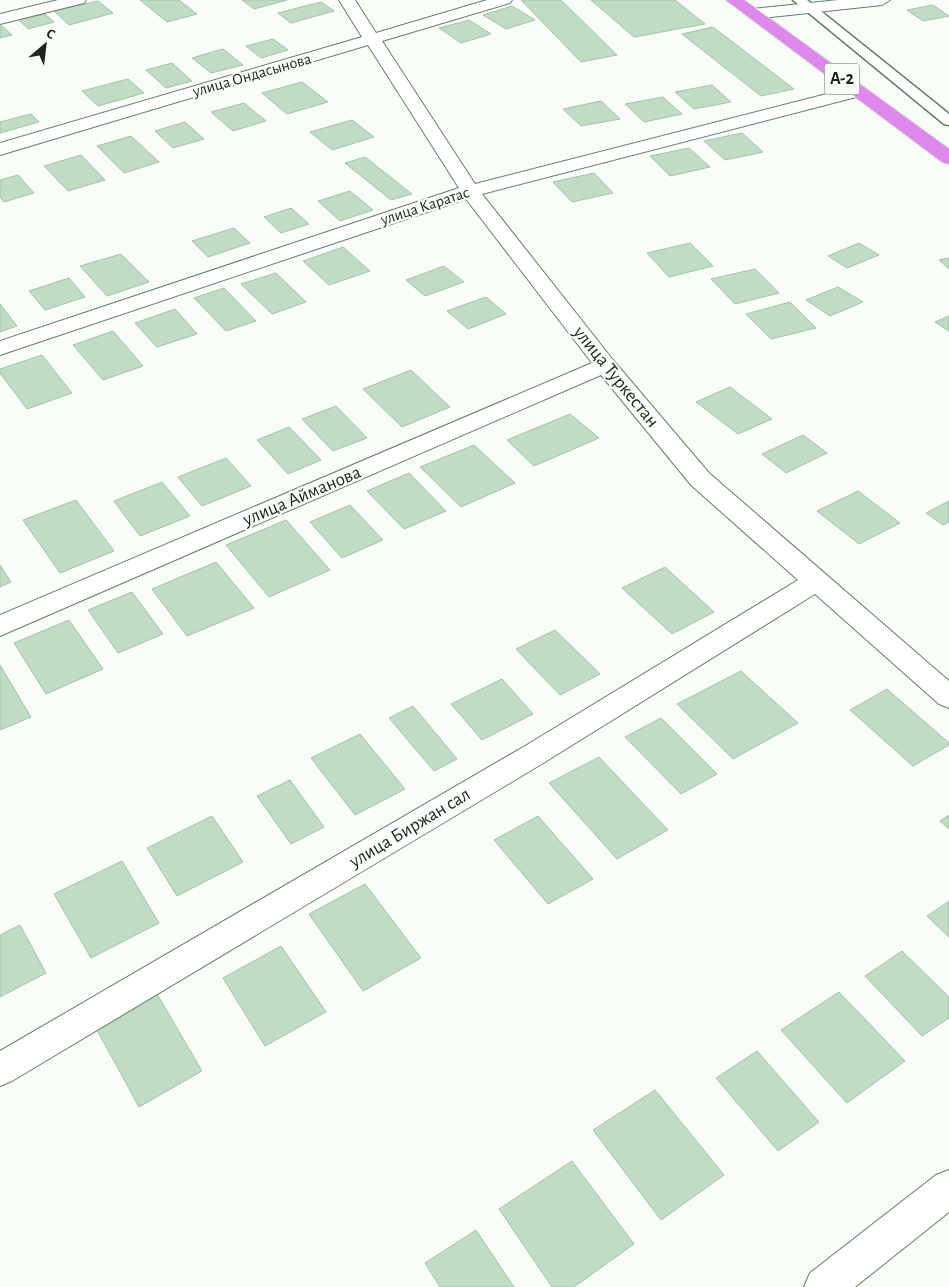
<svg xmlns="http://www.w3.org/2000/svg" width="949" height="1287" font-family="'Alegreya Sans',sans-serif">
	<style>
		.building { fill: #c0dcc4; stroke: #a5c1a9 }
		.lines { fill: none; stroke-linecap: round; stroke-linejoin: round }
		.lane-casing { stroke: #657e68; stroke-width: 3 }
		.street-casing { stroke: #657e68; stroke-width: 2 }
		.highway-casing { stroke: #d6d8d6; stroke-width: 2 }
		.lane { fill: #fff; fill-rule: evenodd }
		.street { fill: #fff; fill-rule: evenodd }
		.highway { fill: #de88ed; fill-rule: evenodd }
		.labels { text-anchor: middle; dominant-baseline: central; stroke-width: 4.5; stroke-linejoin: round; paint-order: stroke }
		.far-street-label { font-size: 16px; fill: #1c261e; stroke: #f8fdf8 }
		.shield { fill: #f8fdf8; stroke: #5e665f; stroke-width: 1 }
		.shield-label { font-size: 18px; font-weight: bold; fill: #1c261e }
		.street-label { font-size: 19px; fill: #1c261e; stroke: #f8fdf8 }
	</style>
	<rect width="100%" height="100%" fill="#f8fdf8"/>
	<g class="building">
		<path d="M140 0H179L197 14 167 22Z"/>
		<path d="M242 0H287L254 9Z"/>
		<path d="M521 0H561L617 55 581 62Z"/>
		<path d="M591 0H675L705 24 634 37Z"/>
		<path d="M98 1 113 13 69 25 54 11Z"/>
		<path d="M321 2 334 11 291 23 278 13Z"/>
		<path d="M933 5 949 16 923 21 907 10Z"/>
		<path d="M512 6 535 20 506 29 483 15Z"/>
		<path d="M45 14 54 22 28 29 19 20Z"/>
		<path d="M469 20 491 34 461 43 439 28Z"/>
		<path d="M0 26H2L12 35 0 38Z"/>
		<path d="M713 27 794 89 761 96 682 34Z"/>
		<path d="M273 39 288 50 261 58 246 46Z"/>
		<path d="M223 49 243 65 211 73 192 58Z"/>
		<path d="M172 63 192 81 166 88 146 70Z"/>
		<path d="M128 79 144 93 98 106 82 91Z"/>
		<path d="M302 82 328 102 287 114 262 93Z"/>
		<path d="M712 85 731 102 694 109 675 92Z"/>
		<path d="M663 97 682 114 644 122 625 104Z"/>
		<path d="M601 101 620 119 581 126 563 109Z"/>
		<path d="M244 103 266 121 233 131 211 112Z"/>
		<path d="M31 114 39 122 0 133V122Z"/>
		<path d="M352 120 374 137 332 150 310 132Z"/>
		<path d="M185 122 204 139 173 148 155 131Z"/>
		<path d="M742 133 763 152 725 160 704 141Z"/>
		<path d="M131 136 159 162 124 173 97 146Z"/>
		<path d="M689 148 710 167 670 176 650 156Z"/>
		<path d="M81 155 105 180 68 191 44 166Z"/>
		<path d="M365 157 412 194 391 200 345 163Z"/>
		<path d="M594 173 613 193 572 202 553 182Z"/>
		<path d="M18 175 34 193 4 202 0 197V180Z"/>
		<path d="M350 191 373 210 340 221 318 201Z"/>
		<path d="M291 208 309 224 281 233 264 217Z"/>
		<path d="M234 228 250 243 208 257 192 241Z"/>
		<path d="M690 243 713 266 669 277 647 253Z"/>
		<path d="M859 243 879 255 847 268 828 256Z"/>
		<path d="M343 247 370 271 329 285 303 261Z"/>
		<path d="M121 254 149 282 107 296 80 266Z"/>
		<path d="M949 258V269L939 260Z"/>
		<path d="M444 266 464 282 425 296 406 280Z"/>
		<path d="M755 269 779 293 735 304 711 279Z"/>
		<path d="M276 273 306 302 272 314 241 284Z"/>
		<path d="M69 278 85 297 45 310 29 291Z"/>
		<path d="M838 287 863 302 830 316 806 300Z"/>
		<path d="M224 288 256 321 226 331 194 298Z"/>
		<path d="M486 297 506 314 468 329 447 311Z"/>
		<path d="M790 302 816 328 771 339 746 314Z"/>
		<path d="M0 304 17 326 0 332Z"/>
		<path d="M175 309 197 334 157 347 135 323Z"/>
		<path d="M949 316V331L935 322Z"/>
		<path d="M113 331 143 366 103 380 73 345Z"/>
		<path d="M42 355 72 393 27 409 0 373V369Z"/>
		<path d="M411 370 450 407 402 427 363 389Z"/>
		<path d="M730 387 772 419 738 434 696 402Z"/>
		<path d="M336 406 367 438 333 451 302 419Z"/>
		<path d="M570 414 599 438 534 466 507 440Z"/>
		<path d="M289 427 321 460 288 474 257 440Z"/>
		<path d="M803 435 827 453 786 473 762 454Z"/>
		<path d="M474 445 515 483 461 507 420 467Z"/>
		<path d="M226 458 251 486 202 506 178 477Z"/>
		<path d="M409 473 446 511 404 529 367 491Z"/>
		<path d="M162 482 190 516 140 536 114 501Z"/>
		<path d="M858 491 900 523 859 544 817 511Z"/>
		<path d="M76 500 114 551 60 573 23 520Z"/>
		<path d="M949 501V522L943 525 926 513Z"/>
		<path d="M350 505 383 540 342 558 310 522Z"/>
		<path d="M286 520 330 570 269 597 226 545Z"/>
		<path d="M216 562 254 608 187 636 152 589Z"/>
		<path d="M0 565 11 582 0 587Z"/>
		<path d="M665 567 714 612 672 634 622 588Z"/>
		<path d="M132 592 163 634 118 653 88 610Z"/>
		<path d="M69 620 103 669 46 694 14 643Z"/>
		<path d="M555 630 600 674 560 695 516 649Z"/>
		<path d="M0 665 31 717 0 730Z"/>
		<path d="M741 671 798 723 733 759 677 704Z"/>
		<path d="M502 679 533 714 482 740 451 704Z"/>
		<path d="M887 689 949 743V745L913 766 850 710Z"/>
		<path d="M413 706 457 759 434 771 389 718Z"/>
		<path d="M661 718 717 774 681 794 625 737Z"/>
		<path d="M360 734 405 789 355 815 311 758Z"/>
		<path d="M599 757 668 830 617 859 549 783Z"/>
		<path d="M290 780 324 827 291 844 257 796Z"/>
		<path d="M949 815V829L940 821Z"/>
		<path d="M212 816 243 862 177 896 147 848Z"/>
		<path d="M538 816 593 879 548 904 494 840Z"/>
		<path d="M122 861 159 923 91 958 54 894Z"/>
		<path d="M365 884 421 958 363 991 309 914Z"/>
		<path d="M949 901V937L927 916Z"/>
		<path d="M20 925 46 973 0 997V935Z"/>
		<path d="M281 946 326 1012 265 1046 223 978Z"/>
		<path d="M902 951 949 997V1018L922 1036 865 976Z"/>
		<path d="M153 987 202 1071 139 1107 91 1019Z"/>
		<path d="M839 992 905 1061 847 1103 781 1030Z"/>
		<path d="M757 1051 819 1122 778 1151 716 1078Z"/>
		<path d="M655 1090 724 1175 661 1220 593 1130Z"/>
		<path d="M572 1161 634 1244 574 1287H552L499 1209Z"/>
		<path d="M476 1230 514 1287H440L425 1263Z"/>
	</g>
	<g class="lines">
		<defs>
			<path id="lane" d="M793 0H807L949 114V125L944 124Z"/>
			<g id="street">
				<path d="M58 0H86L84 3 0 24V14Z"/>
				<path d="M339 0H355L376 33 487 0H512L510 3 382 41 475 184 858 86 864 87 867 91 864 95 482 194 613 360 709 473 949 681V708L939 704 815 594 545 762 12 1081 0 1086V1051L525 746 798 580 691 485 601 375 0 636V615L592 363 466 199 0 355V341L459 188 368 45 0 155V143L362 37Z"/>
				<path d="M838 0H890L882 5 753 19 745 14 753 9Z"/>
				<path d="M949 1170V1212L855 1287H804L810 1273 936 1175Z"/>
			</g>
			<path id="highway" d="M726 0H744L949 149V164L942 162Z"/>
		</defs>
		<use href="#lane" class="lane-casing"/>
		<use href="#street" class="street-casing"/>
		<use href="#highway" class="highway-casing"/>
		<use href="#lane" class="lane"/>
		<use href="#street" class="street"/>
		<use href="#highway" class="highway"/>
	</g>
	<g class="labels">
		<g class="far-street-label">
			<text transform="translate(252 75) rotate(-16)">улица Ондасынова</text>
			<text transform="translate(425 206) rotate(-18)">улица Каратас</text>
		</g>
		<rect class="shield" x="824.5" y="63.5" width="35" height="31" rx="4"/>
		<g class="shield-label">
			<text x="842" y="79">A-2</text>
		</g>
		<g class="street-label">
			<text transform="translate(616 377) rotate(51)">улица Туркестан</text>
			<text transform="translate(302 496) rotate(-23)">улица Айманова</text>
			<text transform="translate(410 828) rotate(-31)">улица Биржан сал</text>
		</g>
	</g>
	<g transform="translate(45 45) rotate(28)" stroke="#f8fdf8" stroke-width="4" paint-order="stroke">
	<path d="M0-4L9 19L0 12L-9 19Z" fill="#1c261e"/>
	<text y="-8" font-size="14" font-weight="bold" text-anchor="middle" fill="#1c261e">С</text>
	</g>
</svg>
